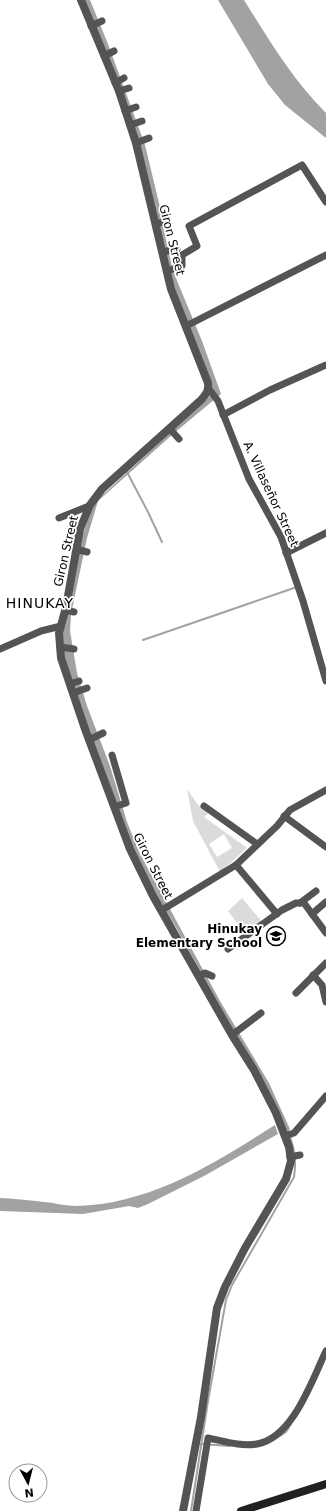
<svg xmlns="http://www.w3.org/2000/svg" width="326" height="1511" font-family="'DejaVu Sans',sans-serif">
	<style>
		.green { fill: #dbdbdb; fill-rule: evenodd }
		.water { fill: #a2a2a2 }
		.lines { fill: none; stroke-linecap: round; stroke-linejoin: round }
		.stream { stroke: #a2a2a2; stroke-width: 2 }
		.minor { stroke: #545454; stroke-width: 7 }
		.tertiary { stroke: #545454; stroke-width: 8 }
		.secondary { stroke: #212121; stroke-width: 8 }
		.labels { text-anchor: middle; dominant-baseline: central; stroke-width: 3.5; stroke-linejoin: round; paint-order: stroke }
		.street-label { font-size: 12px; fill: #000; stroke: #fff }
		.poi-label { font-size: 12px; font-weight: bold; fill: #000; stroke: #fff; text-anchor: end }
		.quarter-label { font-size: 14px; letter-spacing: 1px; fill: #000; stroke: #fff }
	</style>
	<rect width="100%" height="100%" fill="#fff"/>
	<g class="green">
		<path d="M187 789 198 805 209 813 204 817 247 848 220 872 193 821ZM224 834 232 848 217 857 209 844Z"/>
		<path d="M242 898 263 923 246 935 228 911Z"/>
	</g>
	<g class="water">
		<path d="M85 0H90L108 44 145 145 159 203 164 231 173 271 202 341 221 394 173 434 98 501 87 538 71 614 70 631 77 673 87 706 110 766 127 822 140 854 220 1001 269 1083 289 1127 290 1130 287 1131 264 1081 229 1023 177 929 159 899 123 827 66 665 61 638 80 541 95 502 209 397 212 391 170 275 156 214Z"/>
		<path d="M218 0H244C269 40 292 79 326 113V138L285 105 268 84Z"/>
		<path d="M275 1125 278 1134 204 1176 148 1204 138 1208 129 1206 83 1214 0 1211V1198H2C16 1199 30 1200 44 1202 56 1203 65 1206 77 1206 151 1204 215 1163 275 1125Z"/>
	</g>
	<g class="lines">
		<g class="stream">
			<path d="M127 472 148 512 162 542"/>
			<path d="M143 640 294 588"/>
			<path d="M280 1436 286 1432 291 1424"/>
			<path d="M201 1444 230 1446"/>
			<path d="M191 1511 208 1401 226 1300 232 1285 294 1177C297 1158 294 1147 287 1128"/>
		</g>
		<g class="minor">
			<path d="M91 26 102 21"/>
			<path d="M104 56 114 51"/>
			<path d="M115 83 124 78"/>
			<path d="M119 91 129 88"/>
			<path d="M125 111 136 107"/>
			<path d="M130 125 142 121"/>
			<path d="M136 143 149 138"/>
			<path d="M156 224 167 221"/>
			<path d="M163 252 177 249"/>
			<path d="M167 271 182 266V255L197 246 189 226 302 165 326 202"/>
			<path d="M186 326 326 255"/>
			<path d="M209 389 218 401 249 479 281 537 303 601 326 681"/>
			<path d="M223 415 270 390 326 365"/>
			<path d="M170 429 179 439"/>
			<path d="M59 518 89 506"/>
			<path d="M76 549 87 552"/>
			<path d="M286 553 326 533"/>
			<path d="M65 610 74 612"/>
			<path d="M60 647 74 649"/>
			<path d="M0 649 41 631 61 626"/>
			<path d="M70 684 79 681"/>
			<path d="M73 693 87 688"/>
			<path d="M89 740 103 733"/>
			<path d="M112 755 126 803 114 807"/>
			<path d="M204 806 257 844"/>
			<path d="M284 816 326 847"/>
			<path d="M236 865 277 914"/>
			<path d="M300 903 316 891"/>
			<path d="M162 910 236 865 277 826 290 810 326 790"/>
			<path d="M312 914 326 902"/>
			<path d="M228 949 282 910 296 903H304L326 933"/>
			<path d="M313 975 322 985 326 1002"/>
			<path d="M199 976 205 973 212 976"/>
			<path d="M296 993 326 963"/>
			<path d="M232 1035 261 1013"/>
			<path d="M285 1136 294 1133 326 1096"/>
			<path d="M290 1157 300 1155"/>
			<path d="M196 1511 208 1438C223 1441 241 1447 257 1444 293 1438 312 1380 326 1351"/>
		</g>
		<path class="tertiary" d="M81 0 119 91 136 143 171 289 208 383C209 391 206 394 201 400L102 489 90 505 80 529 66 607 59 633 61 658 85 729 130 849 153 896 232 1035 254 1070 276 1113 289 1147 291 1161 286 1179 245 1248 225 1287 217 1308 201 1417 183 1511"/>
		<path class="secondary" d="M241 1511 326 1484"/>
	</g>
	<defs>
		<symbol id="school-ring" viewBox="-11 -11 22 22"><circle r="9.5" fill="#fff" stroke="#000" stroke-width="1.5"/><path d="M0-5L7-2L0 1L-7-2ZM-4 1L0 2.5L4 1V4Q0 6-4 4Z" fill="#000"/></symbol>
	</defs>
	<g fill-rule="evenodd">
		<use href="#school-ring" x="265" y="925" width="22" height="22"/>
	</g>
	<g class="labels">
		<g class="street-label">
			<text transform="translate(172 240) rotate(76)">Giron Street</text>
			<text transform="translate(271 494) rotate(65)">A. Villaseñor Street</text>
			<text transform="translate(66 551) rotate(-77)">Giron Street</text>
			<text transform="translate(153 866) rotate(63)">Giron Street</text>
		</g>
		<g class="poi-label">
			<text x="262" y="929">Hinukay<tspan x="262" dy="14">Elementary School</tspan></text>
		</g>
		<g class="quarter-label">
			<text x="40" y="603">HINUKAY</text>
		</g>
	</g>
	<g transform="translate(28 1483) rotate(173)"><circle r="19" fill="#ffffff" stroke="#999999"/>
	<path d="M0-3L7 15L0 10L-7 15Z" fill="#000000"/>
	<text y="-6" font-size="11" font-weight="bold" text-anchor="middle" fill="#000000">N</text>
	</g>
</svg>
